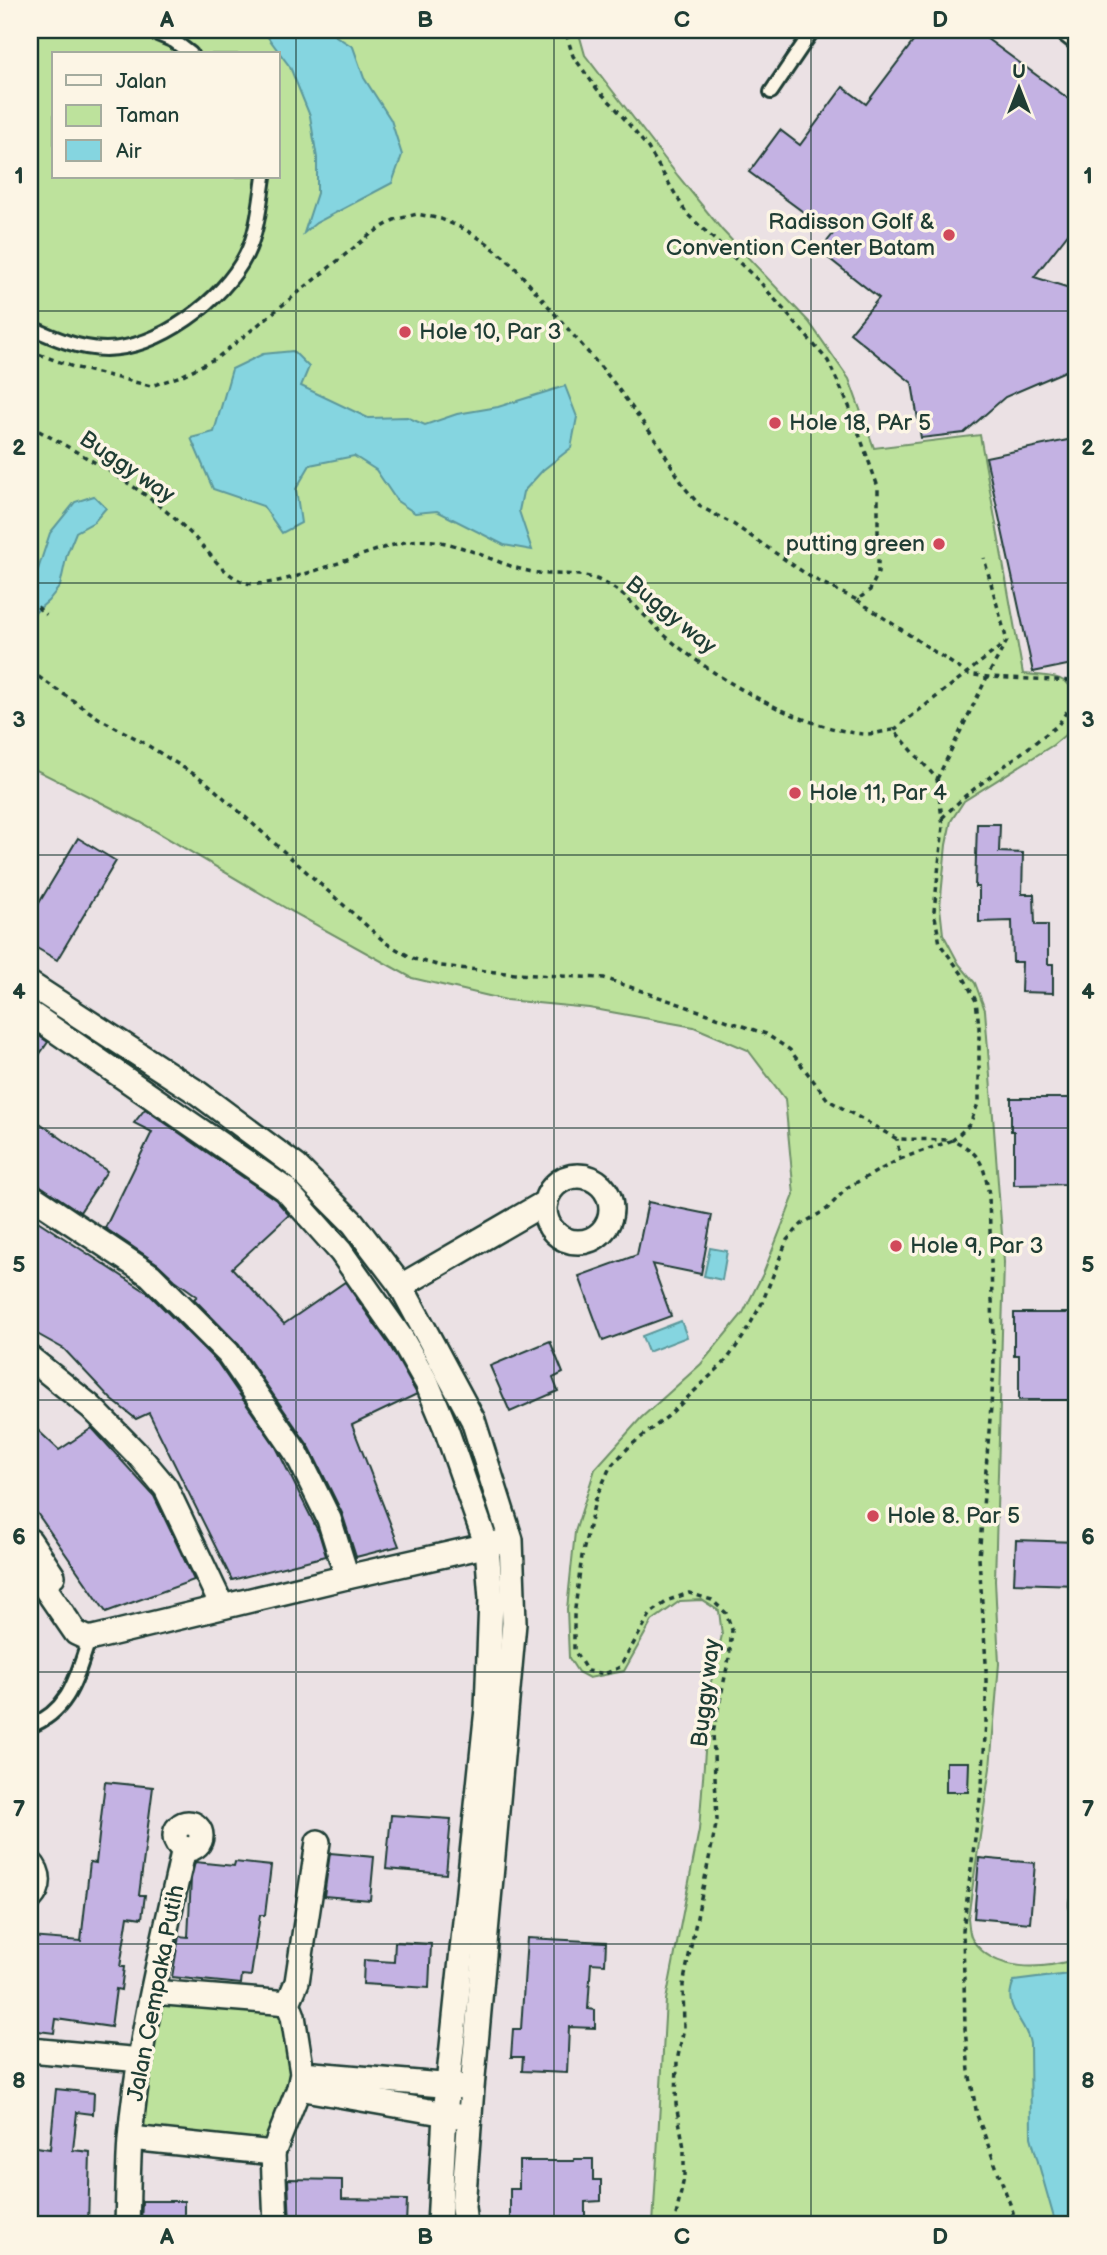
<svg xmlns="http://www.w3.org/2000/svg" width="1107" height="2255" font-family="'Balsamiq Sans',sans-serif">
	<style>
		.green { fill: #bde29c; stroke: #6e9068; stroke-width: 2; fill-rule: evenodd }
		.water { fill: #85d5e0; stroke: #5c989b; stroke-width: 2 }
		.building { fill: #c4b2e3; stroke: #1f3d34; stroke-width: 2 }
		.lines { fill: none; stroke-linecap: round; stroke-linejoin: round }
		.service-casing { stroke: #1f3d34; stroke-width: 18 }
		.minor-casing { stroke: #1f3d34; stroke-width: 28 }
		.path { stroke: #1f3d34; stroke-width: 3.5; stroke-dasharray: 5 5; stroke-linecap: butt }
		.service { stroke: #fcf5e5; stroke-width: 12 }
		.minor { stroke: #fcf5e5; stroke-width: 23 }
		.grid { fill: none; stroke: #1f3d34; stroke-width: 2; stroke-opacity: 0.55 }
		.poi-dot { fill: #d1495b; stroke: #fcf5e5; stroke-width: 2.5 }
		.labels { text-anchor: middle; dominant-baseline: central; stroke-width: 7; stroke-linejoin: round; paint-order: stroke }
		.poi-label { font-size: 23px; fill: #1f3d34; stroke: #fcf5e5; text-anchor: start }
		.street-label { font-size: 23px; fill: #1f3d34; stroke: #fcf5e5 }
		.neatline { fill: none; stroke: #1f3d34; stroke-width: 2.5 }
		.grid-label { font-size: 23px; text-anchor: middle; font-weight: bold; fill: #1f3d34 }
	</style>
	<rect width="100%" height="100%" fill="#ebe1e4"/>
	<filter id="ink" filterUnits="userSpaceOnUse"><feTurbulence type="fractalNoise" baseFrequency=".0143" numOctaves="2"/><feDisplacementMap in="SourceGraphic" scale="14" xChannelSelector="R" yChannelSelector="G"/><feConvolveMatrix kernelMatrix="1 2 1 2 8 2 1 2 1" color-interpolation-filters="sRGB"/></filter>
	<g filter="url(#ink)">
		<g class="green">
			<path d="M30 30H578L585 55 678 176 722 230 809 322 849 379 874 448 980 435 1023 674C1045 676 1070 673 1077 699L1071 730 1053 745 964 801 951 821 946 845 940 907 943 934 959 964 975 983 985 1010 1004 1262 995 1580 999 1664 990 1768 968 1918C969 1925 969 1934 972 1939 994 1974 1044 1969 1077 1959V2225H653L666 2000 699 1830 710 1686 722 1635 719 1611 702 1600 680 1601 652 1621 624 1671 589 1678 578 1672 569 1658 567 1609 575 1532 595 1469 641 1418 701 1364 743 1313 763 1274 794 1195 785 1099 748 1050 694 1027 589 1008 506 1000 412 978 289 910 140 822 30 767ZM54 54H278V177H54Z"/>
			<path d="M154 1992 300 2012 298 2073 271 2149 132 2136Z"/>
		</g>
		<g class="water">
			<path d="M259 30H326L353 47 364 78 391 120 402 155 392 183 316 223 304 233 317 193V158L310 116 290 67 264 32Z"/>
			<path d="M293 351 309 367 301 386 368 418 407 417 425 425 457 414 498 407 565 386 577 417 571 448 543 470 523 492 519 511 532 550 504 545 437 511 415 513 397 501 376 470 354 456 310 465 296 489 301 523 282 533 263 506 213 489 191 438 214 432 232 369 263 354Z"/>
			<path d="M94 496 106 508 94 522 76 532 67 554 60 586 48 601 30 617V594L50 533 75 502Z"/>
			<path d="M710 1248 727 1251 722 1280 704 1276Z"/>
			<path d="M681 1321 687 1337 648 1352 642 1336Z"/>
			<path d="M1077 1973V2225H1056L1031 2137 1030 2044C1026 2019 1001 2009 1014 1981Z"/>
		</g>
		<g class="building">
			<path d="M922 30H975L1077 105V222L1034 277 1076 290 1077 366 1005 397 964 433 921 438 912 383 850 333 879 298 826 256 831 249 825 244 833 234 749 172 780 130 800 145 843 87 866 104Z"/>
			<path d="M1077 438V663L1033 672 986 457Z"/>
			<path d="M977 824H1000L999 852 1023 853 1022 894H1034L1035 925H1048V964H1053V993L1021 992 1022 962H1013L1012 921 979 922V887H975Z"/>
			<path d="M78 838 116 861 57 960 30 944V918Z"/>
			<path d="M30 1030 48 1042 30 1068Z"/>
			<path d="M1011 1098H1072V1133H1077V1184L1014 1185V1131H1011Z"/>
			<path d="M145 1109 276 1200 289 1215 232 1268 284 1324 345 1282 390 1346 417 1394 352 1425 399 1546 356 1557 342 1513 310 1448 239 1345 194 1299 197 1296 175 1280 158 1264 105 1228 152 1132 134 1123Z"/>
			<path d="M30 1116 107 1171 80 1212 30 1179Z"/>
			<path d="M648 1202 712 1215 701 1274 652 1264 671 1316 603 1341 579 1276 637 1255Z"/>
			<path d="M30 1216 148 1293 217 1362 276 1447 319 1533 326 1556 232 1580 149 1413 136 1419 111 1399 64 1349 30 1330Z"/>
			<path d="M1014 1313H1077V1400H1019V1355H1014Z"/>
			<path d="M550 1341 563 1373 553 1378 558 1391 510 1412 490 1366Z"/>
			<path d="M30 1423 59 1450 92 1428 154 1496 194 1580 106 1612 30 1503Z"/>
			<path d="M1016 1540 1077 1542V1585L1014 1583Z"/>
			<path d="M946 1762H969L968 1792H946Z"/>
			<path d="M105 1782 153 1787 139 1895H145L142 1918 128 1916 120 1967H124L121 1990 116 1989 111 2027 56 2019 54 2033 30 2030V1937L81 1941 90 1862 96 1863Z"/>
			<path d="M391 1815 451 1819 446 1874 386 1869Z"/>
			<path d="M330 1853 374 1857 370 1900 324 1896Z"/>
			<path d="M979 1858 1035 1863 1030 1923 974 1918Z"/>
			<path d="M195 1862 234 1866 235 1862 271 1866 265 1915H260L251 1976 242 1975 241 1984 172 1977 179 1936 188 1937 191 1879Z"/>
			<path d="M527 1938 606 1942 605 1964 591 1963 588 2009 595 2010V2028L569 2027 567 2073 522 2071 523 2057H511L513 2029H521Z"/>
			<path d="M395 1942 431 1944 429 1988 363 1984 364 1960 394 1962Z"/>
			<path d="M56 2089 94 2093 93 2114 77 2112 73 2150 90 2152 88 2225H30V2146L50 2149Z"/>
			<path d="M574 2159H593V2180H601V2201L585 2202V2220H573V2225H510V2189H519V2161H574Z"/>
			<path d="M288 2179 342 2180V2199L407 2200 406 2225H290Z"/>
			<path d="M142 2201H184V2225H141Z"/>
		</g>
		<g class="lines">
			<defs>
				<g id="service">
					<path d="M148 30 174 41 191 54"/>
					<path d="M1058 30 1077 45"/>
					<path d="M771 92 813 30"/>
					<path d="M30 327C54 338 79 349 106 349 159 348 223 301 246 255 258 231 260 203 264 177"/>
					<path d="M30 1726C72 1710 77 1673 91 1634"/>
					<path d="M1077 1903V1906"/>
				</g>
				<g id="minor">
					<path d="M30 984 198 1093 296 1166 353 1223 401 1286 473 1420 511 1540 514 1623 472 2088 463 2207 465 2225"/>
					<path d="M30 1013 285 1189 341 1252 402 1339 427 1383 445 1426 487 1546 491 1599 487 1709 445 2114 439 2225"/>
					<circle cx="578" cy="1209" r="33"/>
					<path d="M30 1195 150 1275 228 1353 297 1454 329 1519 347 1577"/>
					<path d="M401 1286 546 1202"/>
					<path d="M30 1358 91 1407 140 1457 166 1488 222 1606"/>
					<path d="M30 1541 53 1576"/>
					<path d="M30 1566 76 1633 89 1639 347 1577 502 1542"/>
					<circle cx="188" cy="1836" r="13"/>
					<path d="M30 1862C41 1873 41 1888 30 1899"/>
					<path d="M153 1992 288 2003"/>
					<path d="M30 2050 141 2060"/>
					<path d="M302 2073 465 2087"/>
					<path d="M299 2088 458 2116"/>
					<path d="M131 2138 273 2153"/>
					<path d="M127 2225C128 2197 128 2168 130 2139 138 2041 163 1944 184 1848"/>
					<path d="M276 2225 273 2153 299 2088 302 2073 293 2016 288 2003 297 1982 318 1842"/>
				</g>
			</defs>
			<use href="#service" class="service-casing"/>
			<use href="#minor" class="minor-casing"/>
			<g class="path">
				<path d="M30 351 73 367 151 386 181 376 218 357 371 234 394 220 417 214 441 219 464 229 487 243 512 264 611 379 658 443 685 488 701 507 733 524 812 578 857 600 870 590 878 573V487L849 406 828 361 759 281 687 214 648 148 614 106 597 89 573 56 565 30"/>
				<path d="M30 426C70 448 111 470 148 497 164 509 182 524 196 539 211 554 222 573 243 582 272 594 374 546 411 541 454 536 488 562 528 571 549 577 575 571 596 579 627 591 645 619 669 639 719 681 798 727 863 734 872 735 884 731 894 730L937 779 943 826 934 911 940 944 962 974 976 1001 979 1026V1101L970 1124 953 1140 897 1139 828 1100 790 1050 766 1034 604 978 515 974 441 966 414 959 386 943 205 781 139 740 100 719 30 671"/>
				<path d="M30 600 46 615"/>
				<path d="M857 600 968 674 987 677 1077 681"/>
				<path d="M894 730 1005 643"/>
				<path d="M937 779 987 677 1007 641 984 558"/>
				<path d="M942 818 965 796 1058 725 1073 702 1077 690"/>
				<path d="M900 1159 953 1140C981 1153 984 1165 989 1195L994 1368 979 1558 986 1663V1721L982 1784 963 1930 965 2029 969 2071 977 2115 1013 2212V2225"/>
				<path d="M674 2225 684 2178V2148L676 2104 677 2061 684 2028 683 1985 717 1820 713 1733 729 1658 732 1630 726 1613 712 1600 689 1593 669 1600 651 1613 620 1667 605 1674 587 1671 574 1650V1616L582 1556 595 1501 610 1467 630 1446 667 1417 726 1361 743 1337 762 1303 787 1240 802 1224 827 1209 848 1187 900 1159 897 1139"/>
			</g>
			<use href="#service" class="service"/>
			<use href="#minor" class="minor"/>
		</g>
	</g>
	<path class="grid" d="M296 30V2225M554 30V2225M811 30V2225M30 311H1077M30 583H1077M30 855H1077M30 1128H1077M30 1400H1077M30 1672H1077M30 1944H1077"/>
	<g class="poi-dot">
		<circle cx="949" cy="235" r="7"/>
		<circle cx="405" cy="332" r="7"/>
		<circle cx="775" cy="423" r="7"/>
		<circle cx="939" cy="544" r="7"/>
		<circle cx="795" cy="793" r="7"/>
		<circle cx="896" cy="1246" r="7"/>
		<circle cx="873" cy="1516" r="7"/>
	</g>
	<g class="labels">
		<g class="poi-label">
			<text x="935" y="222" text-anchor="end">Radisson Golf &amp;<tspan x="935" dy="26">Convention Center Batam</tspan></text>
			<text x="419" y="332">Hole 10, Par 3</text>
			<text x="789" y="423">Hole 18, PAr 5</text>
			<text x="925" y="544" text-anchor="end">putting green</text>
			<text x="809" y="793">Hole 11, Par 4</text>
			<text x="910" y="1246">Hole 9, Par 3</text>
			<text x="887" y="1516">Hole 8. Par 5</text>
		</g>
		<g class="street-label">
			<text transform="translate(127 467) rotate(34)">Buggy way</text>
			<text transform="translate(671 615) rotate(39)">Buggy way</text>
			<text transform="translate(706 1693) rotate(-83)">Buggy way</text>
			<text transform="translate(156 1993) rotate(-79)">Jalan Cempaka Putih</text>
		</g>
	</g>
	<rect width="1107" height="2255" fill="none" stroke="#fcf5e5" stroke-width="77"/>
	<rect x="52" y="52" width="228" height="126" fill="#fcf5e5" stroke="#a4ab9e" stroke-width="2"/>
	<rect x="66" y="75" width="35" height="10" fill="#fcf5e5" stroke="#a4ab9e" stroke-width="2"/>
	<text x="116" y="88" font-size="21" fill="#1f3d34">Jalan</text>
	<rect x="66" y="105" width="35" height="21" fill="#bde29c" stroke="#a4ab9e" stroke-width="2"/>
	<text x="116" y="122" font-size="21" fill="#1f3d34">Taman</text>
	<rect x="66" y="140" width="35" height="21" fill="#85d5e0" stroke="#a4ab9e" stroke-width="2"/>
	<text x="116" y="158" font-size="21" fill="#1f3d34">Air</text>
	<g transform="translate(1019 88)" stroke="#fcf5e5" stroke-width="5" paint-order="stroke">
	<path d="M0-5L12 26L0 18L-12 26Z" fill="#1f3d34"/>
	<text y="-10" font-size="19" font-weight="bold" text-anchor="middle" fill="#1f3d34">U</text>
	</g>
	<rect x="38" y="38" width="1030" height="2178" class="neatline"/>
	<g class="grid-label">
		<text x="167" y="27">A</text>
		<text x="425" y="27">B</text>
		<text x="682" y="27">C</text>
		<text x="940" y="27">D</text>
		<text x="19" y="183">1</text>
		<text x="1088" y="183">1</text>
		<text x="19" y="455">2</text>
		<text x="1088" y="455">2</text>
		<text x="19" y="727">3</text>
		<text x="1088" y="727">3</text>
		<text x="19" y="999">4</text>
		<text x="1088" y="999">4</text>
		<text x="19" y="1272">5</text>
		<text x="1088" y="1272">5</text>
		<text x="19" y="1544">6</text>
		<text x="1088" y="1544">6</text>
		<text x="19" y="1816">7</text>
		<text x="1088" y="1816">7</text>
		<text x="19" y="2088">8</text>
		<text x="1088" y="2088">8</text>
		<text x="167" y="2244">A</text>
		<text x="425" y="2244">B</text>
		<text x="682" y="2244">C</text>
		<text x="940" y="2244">D</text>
	</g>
</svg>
